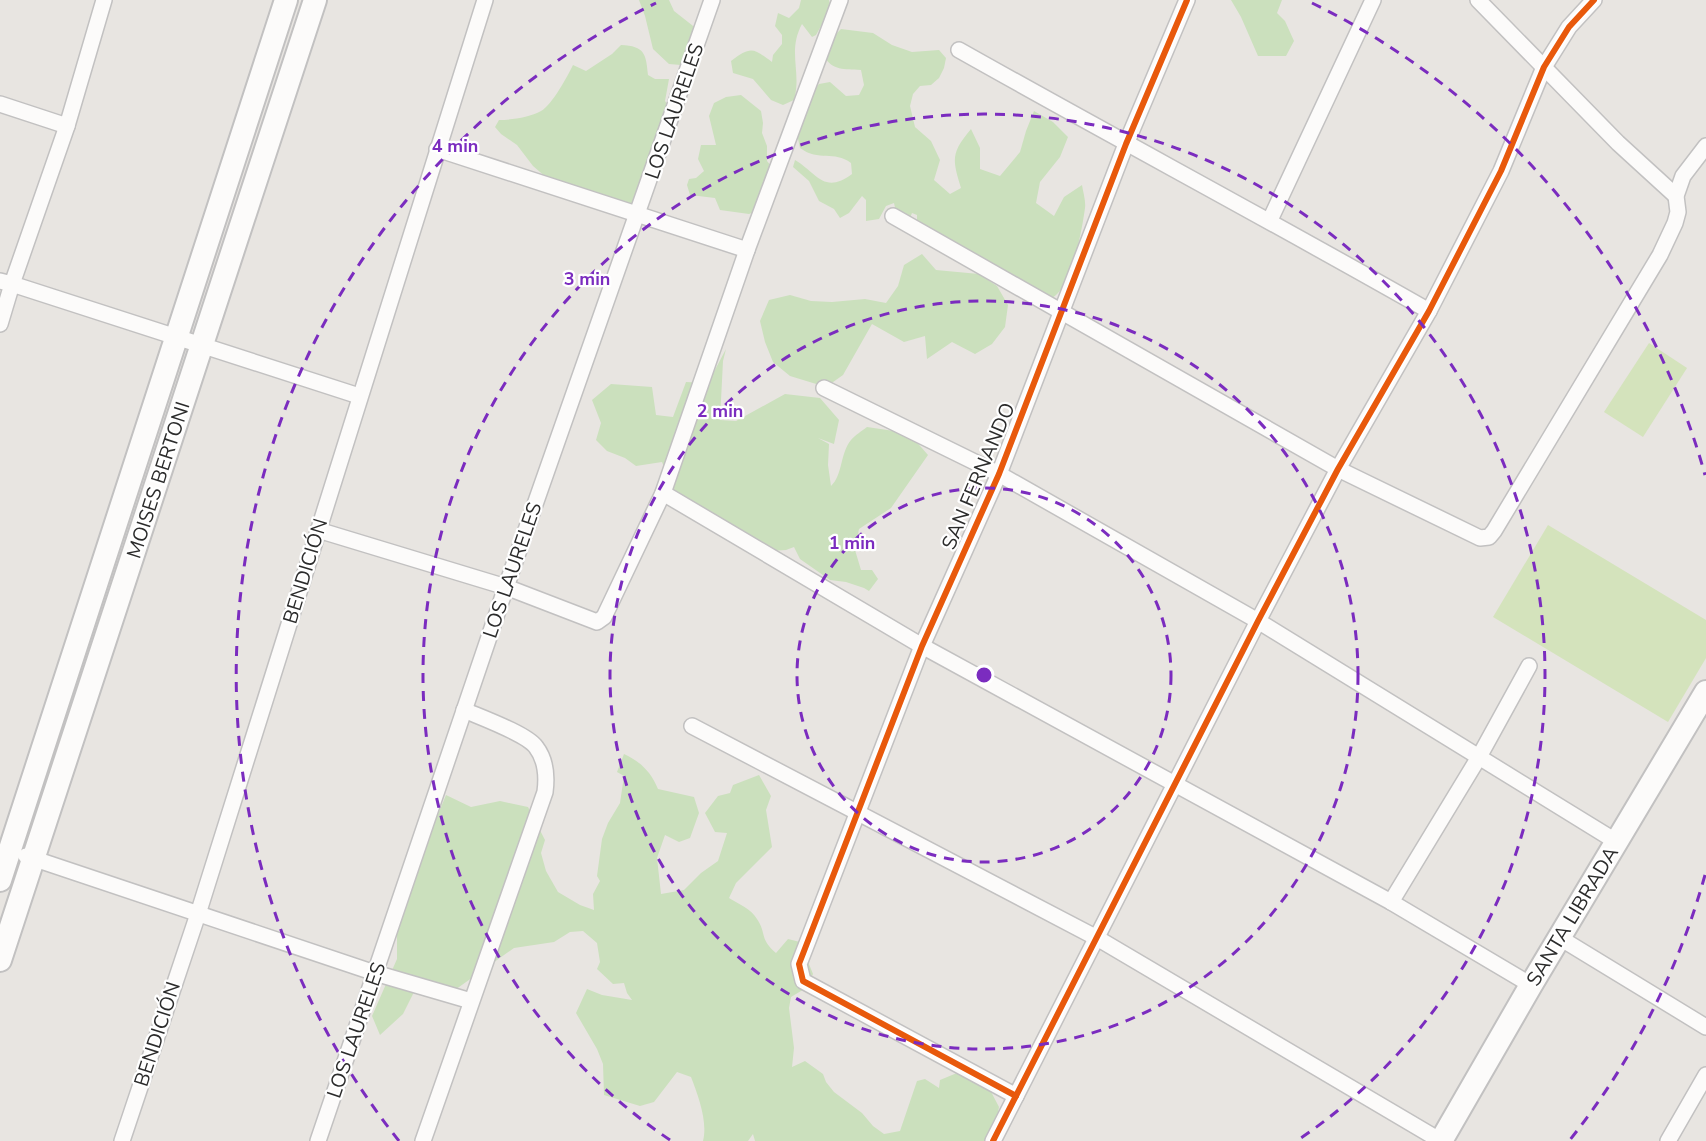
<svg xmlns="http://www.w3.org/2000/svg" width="1706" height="1141" font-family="'Nunito Sans',sans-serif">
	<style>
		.green { fill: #cbe0bd }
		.pitch { fill: #d4e3bc }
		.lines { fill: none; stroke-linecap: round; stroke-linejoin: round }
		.street-casing { stroke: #c2c1c1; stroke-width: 18 }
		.secondary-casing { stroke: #c2c1c1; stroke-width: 26 }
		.street { stroke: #fcfbfa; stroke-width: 15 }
		.secondary { stroke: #fcfbfa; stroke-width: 22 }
		.cycleway-casing { stroke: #fff; stroke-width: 10 }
		.cycleway { stroke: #e8590c; stroke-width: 6 }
		.ring { fill: none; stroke: #7b2cbf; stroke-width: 3; stroke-dasharray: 10 8 }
		.labels { text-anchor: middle; stroke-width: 4.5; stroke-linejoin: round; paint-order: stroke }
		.street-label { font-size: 20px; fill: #2b2b2b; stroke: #fff }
		.centre { fill: #7b2cbf; stroke: #fff; stroke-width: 3 }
		.ring-label { font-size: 18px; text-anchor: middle; font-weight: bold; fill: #7b2cbf; stroke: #fff; stroke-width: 4.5; stroke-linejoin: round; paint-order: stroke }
	</style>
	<rect width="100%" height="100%" fill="#e8e5e1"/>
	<g class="green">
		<path d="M639,0H669L674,11L702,33L695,57L681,65L669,64L653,49L645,16Z"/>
		<path d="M801,0H829L831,8L816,35L812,37L802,24C787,52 802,72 794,100L783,105L771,100L753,79L733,73L731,61C751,46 753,48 772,62L773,55L782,44V35L775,26L778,13L789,18L799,8Z"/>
		<path d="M1231,0H1282L1277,13L1285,21L1294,41L1286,56H1258L1241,17Z"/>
		<path d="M841,29L873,33L892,45L912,52L939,50L946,58L944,68L939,78L931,85L920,86L913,94L910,106L915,127L931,141L940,160L934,180L950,194L961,188C952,159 951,153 971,129L980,148V169L1000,176L1020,152L1026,131L1034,111L1053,122L1068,137L1060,157L1040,182L1036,203L1054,216L1064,197L1082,185C1083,192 1086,201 1085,208C1082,230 1072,287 1052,298L1022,284L1019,279L917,238V215L912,213L910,218L896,212L894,203L886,206L879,219L866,221V200L862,196L849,213L840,218L834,209L819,201L809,181L793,167L795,160C817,173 824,195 852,174L851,163C834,150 819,162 800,148L797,134L812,93L819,84L830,82L846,96L859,95L864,85L861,70C843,69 834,71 823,56L833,37Z"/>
		<path d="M621,45C645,46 646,54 648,75L655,79H669L665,101L670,108L640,206L619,213L547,178L533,166L517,145L501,134L495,127L499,120C512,120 530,117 541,111C552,105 567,77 573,65L586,71L612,54Z"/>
		<path d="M741,95L761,111L763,123L762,133L767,146V161L771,166L760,210L749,214L720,210L715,198L690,195L687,185L689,179L696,178L704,171L698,159L701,145H716L709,116L714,103L726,97Z"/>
		<path d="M922,254L936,270L979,274L997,286L1008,305L1005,327L992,344L975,354L952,342L927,359L925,336L904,342L872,324L843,375L826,387L790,376L773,362L765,342L760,321L769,300L790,295L811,301L832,302L865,299L886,303L898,286L904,265Z"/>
		<path d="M726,349L723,361L720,420L736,421L785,394L820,398L839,420L834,444L818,438L829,444L828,465L831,486C843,475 840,453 851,440C855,435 862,431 867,427L894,431L914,439L928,455L891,508L859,529L855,550L861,570H872L878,579L869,591L864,588L846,582L830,580L800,559L794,547L786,550L770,551L676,497L662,462L636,466L625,458L607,451L596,440L601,423L592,400L611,384L652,387L656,415L673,417L686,382L708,383Z"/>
		<path d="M624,754C641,762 651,772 658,789L694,797L699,813L690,838L679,842L665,835L657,858L661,894L684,890L701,873L718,861L727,833L715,832L705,813L718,796L730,793L733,785L759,775L771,796L766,810L772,847L736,883L729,898C739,904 751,909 757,919C767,934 759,938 776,953L788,939L800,942L813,974L806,988L791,997L789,1008L794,1048L792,1067L805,1061L823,1074L826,1082L834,1092L862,1113L873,1126L884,1134L900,1131L917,1081L925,1079L939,1088L940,1080L969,1068L988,1086L999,1107L994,1131L989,1141H755L753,1134L748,1141H703C708,1122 698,1095 691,1077L677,1072L654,1102L640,1106L604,1095L603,1064L597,1049L576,1013L587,989L602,995L632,1000L627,993L624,983L613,984L597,969L600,962L597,943L583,931L570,932L554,942L514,948L445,997L415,990L403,1014L380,1035L372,1016L397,959V933L401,904L446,795L471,807L500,801L528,807L545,840L541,853L546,871L558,892L580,905L594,910L593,894L600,881L597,876L602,839L608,823L620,803L624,776L617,772Z"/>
	</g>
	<g class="pitch">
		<path d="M1649,343L1687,368L1643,437L1604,412Z"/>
		<path d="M1548,525L1706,620V658L1668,722L1493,617Z"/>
	</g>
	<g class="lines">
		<defs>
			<g id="street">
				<path d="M104,0L67,126L12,284L359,396"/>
				<path d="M1478,0L1618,143L1676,196"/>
				<path d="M959,50C1115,138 1273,222 1429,311"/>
				<path d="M0,104L67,126"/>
				<path d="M437,149L747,250"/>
				<path d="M893,216L1338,469L1480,538L1489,537L1494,531L1660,255L1675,223L1678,212L1676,196L1683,176L1706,146"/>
				<path d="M1270,220L1373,0"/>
				<path d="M0,281L12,284L0,324"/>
				<path d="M824,388L999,474L1258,621L1617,842"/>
				<path d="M663,493L922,646L1391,902L1531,985"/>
				<path d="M318,530L506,587L597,622L604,617L663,493L747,250L840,0"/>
				<path d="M692,726L1097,938L1441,1141"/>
				<path d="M26,856L375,973L471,1001"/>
				<path d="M1391,902L1479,757L1529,666"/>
				<path d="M1560,938L1706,1027"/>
				<path d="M1016,1096L803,981L799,964L922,646L999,474L1126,144L1187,0"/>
				<path d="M122,1141L198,914L485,0"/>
				<path d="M318,1141L506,587L712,0"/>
				<path d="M423,1141L545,792C547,777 546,760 536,747C527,734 480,717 464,710"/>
				<path d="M993,1141L1258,621L1338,469L1429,311L1501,171L1544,67L1569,27L1594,0"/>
				<path d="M1668,1141L1706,1075"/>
			</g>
			<g id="secondary">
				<path d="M0,880L286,0"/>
				<path d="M0,960L315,0"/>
				<path d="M1441,1141L1531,985L1706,692"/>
			</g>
		</defs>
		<use href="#street" class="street-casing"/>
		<use href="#secondary" class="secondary-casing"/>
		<use href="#street" class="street"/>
		<use href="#secondary" class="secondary"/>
		<defs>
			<g id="cycleway">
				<path d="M1016,1096L803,981L799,964L922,646L999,474L1126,144L1187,0"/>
				<path d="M993,1141L1258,621L1338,469L1429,311L1501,171L1544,67L1569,27L1594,0"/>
			</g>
		</defs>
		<use href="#cycleway" class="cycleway-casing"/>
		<use href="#cycleway" class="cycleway"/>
	</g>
	<g class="ring">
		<circle cx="984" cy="675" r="187"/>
		<circle cx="984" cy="675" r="374"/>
		<path d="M670 1140A561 561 0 1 1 1298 1140"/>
		<path d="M1705 875A748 748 0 0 1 1569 1141M399 1141A748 748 0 0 1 656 3M1312 3A748 748 0 0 1 1705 475"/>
	</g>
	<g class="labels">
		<g class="street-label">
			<text transform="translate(674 111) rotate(-71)" y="7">LOS LAURELES</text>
			<text transform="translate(978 476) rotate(-67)" y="7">SAN FERNANDO</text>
			<text transform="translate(158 480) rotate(-72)" y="7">MOISES BERTONI</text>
			<text transform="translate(512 570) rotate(-71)" y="7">LOS LAURELES</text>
			<text transform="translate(305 571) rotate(-73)" y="7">BENDICIÓN</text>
			<text transform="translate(1572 916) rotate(-59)" y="7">SANTA LIBRADA</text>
			<text transform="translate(356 1030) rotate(-71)" y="7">LOS LAURELES</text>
			<text transform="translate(157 1034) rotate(-72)" y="7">BENDICIÓN</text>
		</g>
	</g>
	<circle cx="984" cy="675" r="9" class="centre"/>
	<g class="ring-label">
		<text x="455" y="152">4 min</text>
		<text x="587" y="285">3 min</text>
		<text x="720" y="417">2 min</text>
		<text x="852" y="549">1 min</text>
	</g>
</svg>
